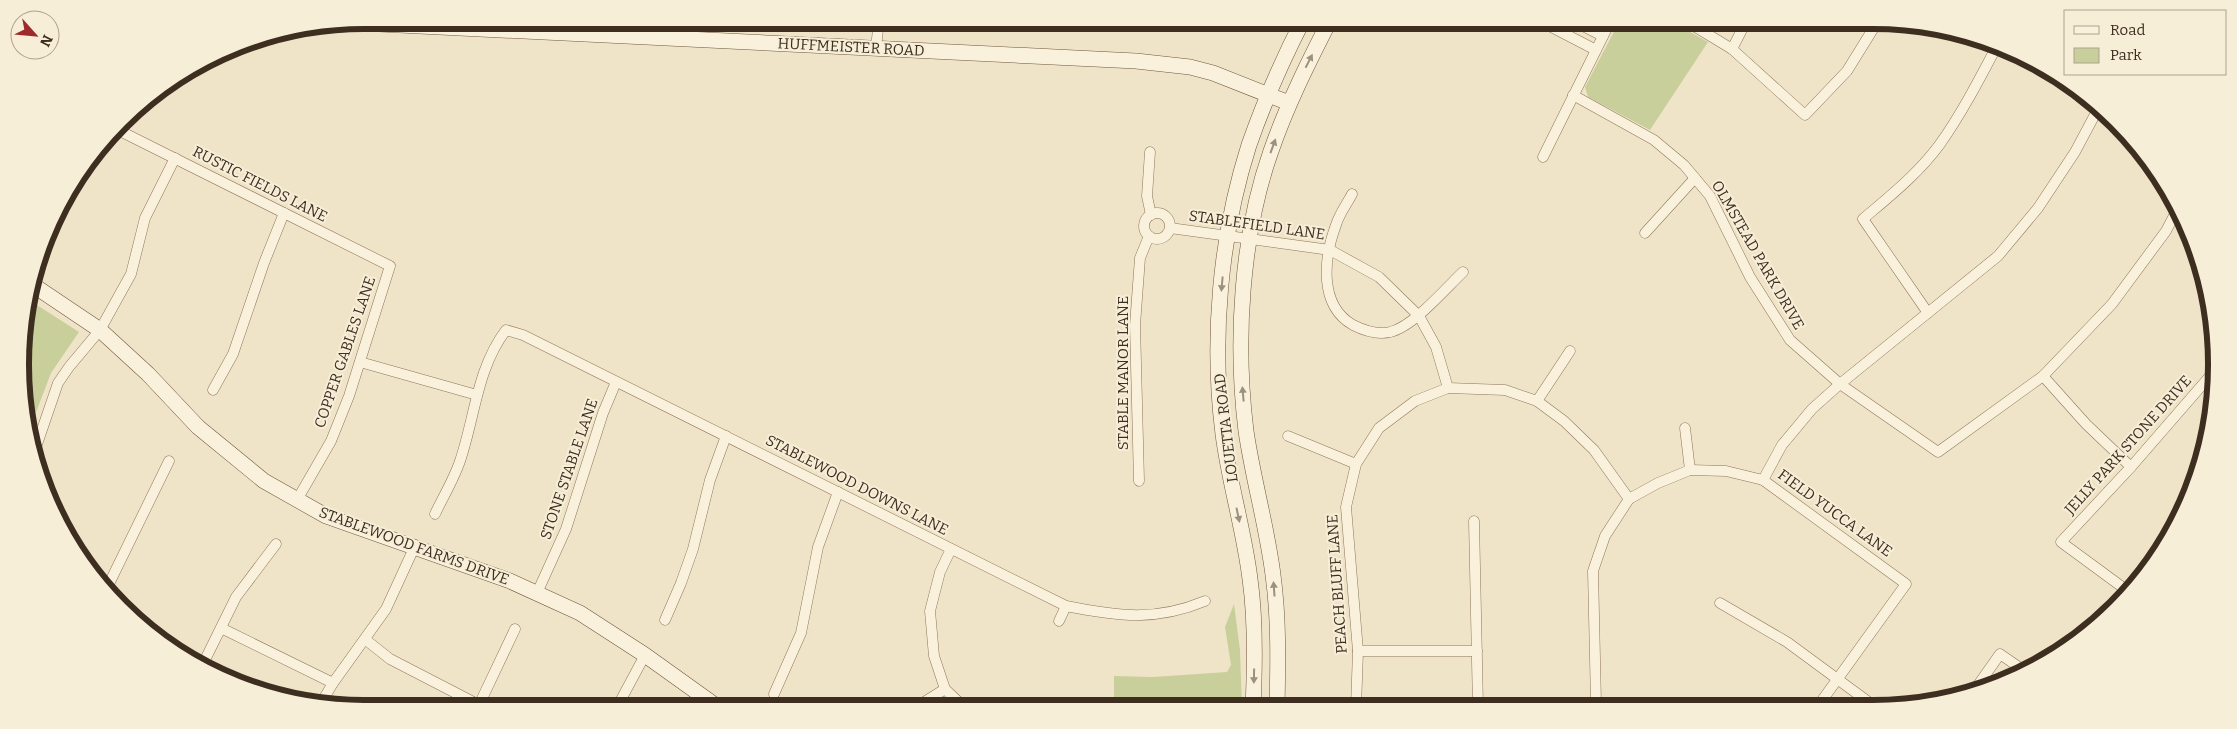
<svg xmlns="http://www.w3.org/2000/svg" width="2237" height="729" font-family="Bitter,serif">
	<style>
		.green { fill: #c9cf9b }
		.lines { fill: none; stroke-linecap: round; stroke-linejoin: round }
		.street-casing { stroke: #8d765c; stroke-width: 11 }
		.secondary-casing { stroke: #6f573f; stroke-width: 16 }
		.street { stroke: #faf1dc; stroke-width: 10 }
		.secondary { stroke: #faf1dc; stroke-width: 15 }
		.oneway { fill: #9c907e }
		.labels { text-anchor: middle; stroke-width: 4; stroke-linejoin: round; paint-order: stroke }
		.street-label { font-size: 15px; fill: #3d2e20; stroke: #f7eed8 }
		.rim { fill: none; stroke: #3d2e20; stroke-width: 6 }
	</style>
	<rect width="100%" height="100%" fill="#f0e4c8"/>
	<g class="green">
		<path d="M1620,20H1669L1708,42L1650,130L1588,97L1585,87Z"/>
		<path d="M29,300L79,332L51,373L35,415L25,412C19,376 18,335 29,300Z"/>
		<path d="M1234,604L1240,650L1242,707L1114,708V676L1153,677L1227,672L1231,665L1225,627Z"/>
	</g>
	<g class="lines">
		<defs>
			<g id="street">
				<path d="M1538,20L1596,50"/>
				<path d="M1571,20L1603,36"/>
				<path d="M1684,20L1732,49L1805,115L1847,71L1878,21"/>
				<path d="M876,48L879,20"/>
				<path d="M1732,49L1747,20"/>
				<path d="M1573,95L1654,140L1684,165L1710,196L1750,277L1790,340L1840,384L1938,452L2043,376L2112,304L2166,231L2178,208"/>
				<path d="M116,129L390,266L349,396L331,441L297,500"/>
				<path d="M1150,152L1147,196L1151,215"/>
				<path d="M1543,157L1611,20"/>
				<path d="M1352,194C1347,204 1339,214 1336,225C1324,257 1318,305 1353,325C1363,330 1378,335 1390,332C1413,327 1445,289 1463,272"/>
				<circle cx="1157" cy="226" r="13"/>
				<path d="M1170,228L1330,250L1379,277L1419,316L1436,347L1448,388"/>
				<path d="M1645,233L1695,178"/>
				<path d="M1928,313L1863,219C1890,196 1919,173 1940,144C1962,113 1980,78 1998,44"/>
				<path d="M360,362L477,395"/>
				<path d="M2043,376L2086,424L2131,467"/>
				<path d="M213,390L233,354L264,263L284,213"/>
				<path d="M1537,401L1570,351"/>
				<path d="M1685,428L1690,470"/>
				<path d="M1288,436L1356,464"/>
				<path d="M33,456L58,383L69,367L100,330L131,274L145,218L175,158"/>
				<path d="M1763,480L1782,445L1812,409L1840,384L1998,256L2038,208L2075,152L2099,107"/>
				<path d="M1139,481L1135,325L1140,258L1149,236"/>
				<path d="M435,514C443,497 454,479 460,461C475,417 477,368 506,330L523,335L1066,606C1117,616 1155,622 1205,601"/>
				<path d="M1474,521L1478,707"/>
				<path d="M951,549L940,572L930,611L934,656L945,689L965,708"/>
				<path d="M106,590L169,461"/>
				<path d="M2129,592L2061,542L2131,467L2217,368"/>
				<path d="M537,593L566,529L603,413L616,382"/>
				<path d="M1720,603L1787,642L1874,706"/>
				<path d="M665,620L681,583L693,549L710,480L726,436"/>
				<path d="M1059,621L1066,606"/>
				<path d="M221,628L333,683"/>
				<path d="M366,640L390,659L479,705L515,629"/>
				<path d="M1358,651H1477"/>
				<path d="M202,666L236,597L276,544"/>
				<path d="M1976,688L2000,654L2026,672"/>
				<path d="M774,694L801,633L818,547L838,492"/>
				<path d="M320,705L333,683L386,609L414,548"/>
				<path d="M918,706L945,689"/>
				<path d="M1356,707L1358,651L1346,507L1356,464L1379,428L1415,401L1448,388L1505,390L1537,401L1564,421L1594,450L1629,499"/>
				<path d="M1615,707L1596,703L1593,571L1605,536L1629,499L1658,483L1690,470L1726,471L1763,480L1906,584L1818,706"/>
				<path d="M616,709L645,655"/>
			</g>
			<g id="secondary">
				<path d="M339,22L1136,61L1190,67L1213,73L1289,103"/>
				<path d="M33,285L100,330L148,374L198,427L264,481L326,516L510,581L580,613L645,655L719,708"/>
				<path d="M1253,707C1255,665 1256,621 1250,579C1244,530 1229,482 1223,434C1211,339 1220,236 1249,145C1264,102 1282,61 1303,20"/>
				<path d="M1277,707C1278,664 1279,619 1273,575C1267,527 1253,479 1246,431C1235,342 1241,236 1271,151C1287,105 1308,63 1330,20"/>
			</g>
		</defs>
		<use href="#street" class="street-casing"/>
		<use href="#secondary" class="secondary-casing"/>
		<use href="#street" class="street"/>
		<use href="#secondary" class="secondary"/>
	</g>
	<defs><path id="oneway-solid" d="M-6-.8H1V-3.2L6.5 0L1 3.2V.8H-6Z" transform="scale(1.25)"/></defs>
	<g class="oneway">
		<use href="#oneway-solid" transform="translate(1309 61) rotate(-63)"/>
		<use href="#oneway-solid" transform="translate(1273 146) rotate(-70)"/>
		<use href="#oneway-solid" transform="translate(1222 284) rotate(95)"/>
		<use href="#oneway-solid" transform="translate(1243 394) rotate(-95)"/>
		<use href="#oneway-solid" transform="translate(1238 515) rotate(78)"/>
		<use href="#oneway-solid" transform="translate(1274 589) rotate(-94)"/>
		<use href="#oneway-solid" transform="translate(1254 676) rotate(91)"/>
	</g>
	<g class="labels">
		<g class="street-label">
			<text transform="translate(851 47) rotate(3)" y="5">HUFFMEISTER ROAD</text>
			<text transform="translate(260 184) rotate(27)" y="5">RUSTIC FIELDS LANE</text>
			<text transform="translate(1257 225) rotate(8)" y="5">STABLEFIELD LANE</text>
			<text transform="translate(1758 255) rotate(60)" y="5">OLMSTEAD PARK DRIVE</text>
			<text transform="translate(345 352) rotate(-71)" y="5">COPPER GABLES LANE</text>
			<text transform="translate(1123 373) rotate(-90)" y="5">STABLE MANOR LANE</text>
			<text transform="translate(1226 428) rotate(-97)" y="5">LOUETTA ROAD</text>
			<text transform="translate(2128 445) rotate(-48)" y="5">JELLY PARK STONE DRIVE</text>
			<text transform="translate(569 469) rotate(-71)" y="5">STONE STABLE LANE</text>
			<text transform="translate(857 485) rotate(27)" y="5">STABLEWOOD DOWNS LANE</text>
			<text transform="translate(1835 513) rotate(36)" y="5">FIELD YUCCA LANE</text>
			<text transform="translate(414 546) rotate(20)" y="5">STABLEWOOD FARMS DRIVE</text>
			<text transform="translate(1337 584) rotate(-94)" y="5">PEACH BLUFF LANE</text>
		</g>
	</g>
	<path d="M0 0H2237V729H0ZM364 29H1873A335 335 0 0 1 2208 364V365A335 335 0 0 1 1873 700H364A335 335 0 0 1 29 365V364A335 335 0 0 1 364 29Z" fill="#f7eed8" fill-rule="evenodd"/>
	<path class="rim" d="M364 29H1873A335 335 0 0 1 2208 364V365A335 335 0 0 1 1873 700H364A335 335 0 0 1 29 365V364A335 335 0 0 1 364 29Z"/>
	<rect x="2064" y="10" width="162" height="65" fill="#f7eed8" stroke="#ada18e"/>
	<rect x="2074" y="26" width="25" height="8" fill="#faf1dc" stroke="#ada18e"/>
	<text x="2110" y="35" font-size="15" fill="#3d2e20">Road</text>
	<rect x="2074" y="48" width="25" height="15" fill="#c9cf9b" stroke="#ada18e"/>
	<text x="2110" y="60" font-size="15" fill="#3d2e20">Park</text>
	<g transform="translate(35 35) rotate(117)"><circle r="24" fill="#f7eed8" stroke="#ada18e"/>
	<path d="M0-4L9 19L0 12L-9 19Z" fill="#9e2a2b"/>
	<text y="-8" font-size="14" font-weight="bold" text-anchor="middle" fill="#3d2e20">N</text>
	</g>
</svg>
